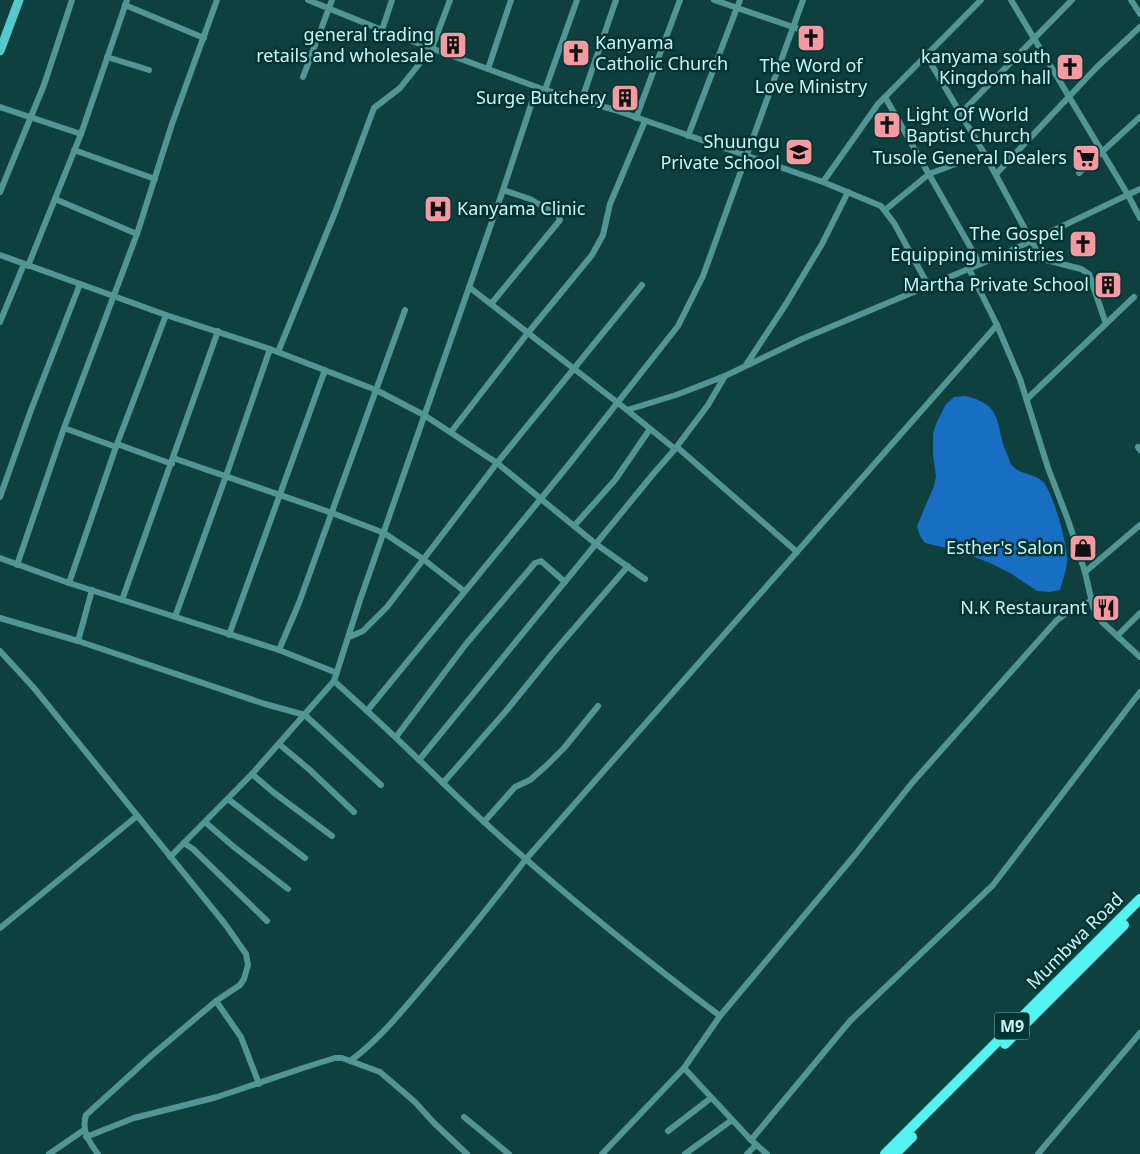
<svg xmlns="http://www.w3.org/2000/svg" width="1140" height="1154" font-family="'Noto Sans',sans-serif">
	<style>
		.water { fill: #176ec3 }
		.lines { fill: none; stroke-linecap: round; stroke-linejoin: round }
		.street { stroke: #519694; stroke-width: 6 }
		.secondary { stroke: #55cac8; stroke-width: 9 }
		.primary { stroke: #53f3f0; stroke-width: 10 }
		.labels { text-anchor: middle; stroke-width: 5; stroke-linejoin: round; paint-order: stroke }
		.shield { fill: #003535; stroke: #8ebbb9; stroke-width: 1 }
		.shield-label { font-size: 16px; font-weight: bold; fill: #cbf4f2 }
		.poi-label { font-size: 18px; fill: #cbf4f2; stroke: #003535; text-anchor: end }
		.street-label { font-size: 18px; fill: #cbf4f2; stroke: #003535 }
	</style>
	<rect width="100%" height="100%" fill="#0e403f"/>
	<path class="water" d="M965,396C1006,405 994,427 1008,456C1009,459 1010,464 1013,466C1020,475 1035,473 1043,482C1053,492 1068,546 1067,560C1067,570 1062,581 1060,590L1049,592L1037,591L1010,573L990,563L959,551L925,543L920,536L917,526L934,486L936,476L933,455V434L936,424L946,404L954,397Z"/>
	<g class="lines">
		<g class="street">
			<path d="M308,0L382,30L545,90L615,110L823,182L881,206L894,223L928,285"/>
			<path d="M714,0L822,37"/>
			<path d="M1011,0L1128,195L1140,218"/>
			<path d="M1131,0L1140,14"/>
			<path d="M125,5L204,38"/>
			<path d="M382,30L392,0"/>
			<path d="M107,57L149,70"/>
			<path d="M927,57L984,153L1040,257L1046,260L1081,269L1089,274L1106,324"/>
			<path d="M488,69L511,0"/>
			<path d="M303,77L332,0"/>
			<path d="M545,90L577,0"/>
			<path d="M885,97L980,264"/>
			<path d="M582,99L616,0"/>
			<path d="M0,107L81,134"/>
			<path d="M960,114L1072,0"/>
			<path d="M636,118L680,0"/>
			<path d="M688,136L740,0"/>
			<path d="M74,150L155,179"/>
			<path d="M1079,173L1140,117"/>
			<path d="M996,174L1097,67L1140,27"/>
			<path d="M823,182L878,104L981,0"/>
			<path d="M0,192L44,85L72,0"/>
			<path d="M55,199L137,234"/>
			<path d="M885,210L929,174L984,153"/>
			<path d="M0,255L166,315L270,349L376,390L424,415L497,463L596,544L645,579"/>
			<path d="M28,266L81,134L127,0"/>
			<path d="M969,269L997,325L1020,379L1048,468L1068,520L1085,572L1093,607L1102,622L1140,657"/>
			<path d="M469,287L627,410L676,395L725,376L802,339L1004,254L1140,189"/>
			<path d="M491,304L560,220L558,215L530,199L503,190"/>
			<path d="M0,322L24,264"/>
			<path d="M278,352L336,210L374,108L400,88L432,48L450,0"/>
			<path d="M746,365L786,304L822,244L848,192"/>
			<path d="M1027,399L1134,297"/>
			<path d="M627,410L675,449"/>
			<path d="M64,428L116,447"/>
			<path d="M451,432L527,334L592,255L603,235L610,204L645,121"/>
			<path d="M117,444L172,464"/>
			<path d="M677,447L797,552"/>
			<path d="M1138,447L1140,450"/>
			<path d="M173,458L332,513L384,533L423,559L464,591"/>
			<path d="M0,497L31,410L80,284"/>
			<path d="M574,526L615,480L650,429"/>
			<path d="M0,558L69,583L279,650L337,673"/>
			<path d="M17,565L64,428L137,234L172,124L217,0"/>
			<path d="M1085,572L1140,525"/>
			<path d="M69,583L117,444L166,315"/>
			<path d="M122,600L218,331"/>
			<path d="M175,617L226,476L270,349"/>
			<path d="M0,618L78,641L265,704L305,715L381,785"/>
			<path d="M229,635L325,370"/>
			<path d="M1117,636L1140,613"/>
			<path d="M349,637L363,631L387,607L497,463L642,285"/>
			<path d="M78,641L92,590"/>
			<path d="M279,650L299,603L405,310"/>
			<path d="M0,651L34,688L225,924L246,954L248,965L244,979L240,985L216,1001L151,1056L86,1115C81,1131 89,1142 98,1154"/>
			<path d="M367,711L334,681L360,600L503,190L537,87"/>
			<path d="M396,737L466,644L535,563L541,561L565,582"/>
			<path d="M279,744L310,770L354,812"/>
			<path d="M419,760L654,473L675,449L708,405L725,376"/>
			<path d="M252,774L273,792L332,836"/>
			<path d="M443,783L506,711L553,653L628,566"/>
			<path d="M228,799L305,858"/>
			<path d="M205,822L234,847L288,889"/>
			<path d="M484,822L515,787L530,780L546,766L564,748L598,706"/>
			<path d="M184,843L193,849L267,921"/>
			<path d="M170,857L252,774L334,681"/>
			<path d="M0,928L137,816"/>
			<path d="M216,1001L241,1037L259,1084"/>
			<path d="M720,1016C639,955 559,890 483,821C444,785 407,747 367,711L566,468L678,326L703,276L803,0"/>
			<path d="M350,1061C379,1040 402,1011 425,984C460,943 493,902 526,859L997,325"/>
			<path d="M684,1068L751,1140L767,1154"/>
			<path d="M464,1117L509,1154"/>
			<path d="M668,1131L711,1098"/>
			<path d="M86,1137L134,1118L217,1097L306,1067L335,1058H342L380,1072L415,1102L434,1123L467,1154"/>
			<path d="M751,1140L850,1021L993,885L1140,692"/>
			<path d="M49,1154L84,1130"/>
			<path d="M602,1154L684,1068L720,1016L854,856L912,783L1057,620L1071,610L1091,601"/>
			<path d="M685,1154L732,1120"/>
			<path d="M747,1154L756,1145"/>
			<path d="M1038,1154L1140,1033"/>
		</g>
		<path class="secondary" d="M0,51L19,0"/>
		<g class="primary">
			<path d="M1005,1044L1124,925"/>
			<path d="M885,1154L1140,899"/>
			<path d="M895,1154L912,1137"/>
		</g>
	</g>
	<defs>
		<symbol id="church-square" viewBox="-11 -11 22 22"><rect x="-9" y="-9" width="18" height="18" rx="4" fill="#f49aa3" stroke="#003535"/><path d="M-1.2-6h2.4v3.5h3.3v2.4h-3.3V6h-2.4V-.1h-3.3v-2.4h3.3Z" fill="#111"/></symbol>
		<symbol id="building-square" viewBox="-11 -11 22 22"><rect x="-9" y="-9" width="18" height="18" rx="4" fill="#f49aa3" stroke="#003535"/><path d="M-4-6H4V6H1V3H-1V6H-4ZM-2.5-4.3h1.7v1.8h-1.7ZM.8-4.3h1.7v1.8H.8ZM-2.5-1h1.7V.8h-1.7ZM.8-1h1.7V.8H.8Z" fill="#111"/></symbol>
		<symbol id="school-square" viewBox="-11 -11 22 22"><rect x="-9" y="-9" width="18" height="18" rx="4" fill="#f49aa3" stroke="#003535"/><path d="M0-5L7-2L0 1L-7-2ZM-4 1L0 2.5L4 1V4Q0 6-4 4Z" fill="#111"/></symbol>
		<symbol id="supermarket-square" viewBox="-11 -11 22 22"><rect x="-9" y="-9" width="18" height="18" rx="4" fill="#f49aa3" stroke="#003535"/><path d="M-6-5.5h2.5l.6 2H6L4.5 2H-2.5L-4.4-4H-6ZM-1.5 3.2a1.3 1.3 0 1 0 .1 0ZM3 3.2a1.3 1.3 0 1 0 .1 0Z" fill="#111"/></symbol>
		<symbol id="hospital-square" viewBox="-11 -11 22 22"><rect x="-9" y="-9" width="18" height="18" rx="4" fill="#f49aa3" stroke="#003535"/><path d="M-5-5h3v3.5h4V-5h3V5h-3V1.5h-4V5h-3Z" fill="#111"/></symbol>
		<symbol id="shop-square" viewBox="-11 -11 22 22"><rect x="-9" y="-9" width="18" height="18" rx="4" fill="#f49aa3" stroke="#003535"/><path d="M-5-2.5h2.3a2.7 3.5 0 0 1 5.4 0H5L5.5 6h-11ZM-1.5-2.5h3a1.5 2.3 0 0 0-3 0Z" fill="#111"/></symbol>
		<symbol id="restaurant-square" viewBox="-11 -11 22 22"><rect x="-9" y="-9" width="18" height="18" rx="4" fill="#f49aa3" stroke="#003535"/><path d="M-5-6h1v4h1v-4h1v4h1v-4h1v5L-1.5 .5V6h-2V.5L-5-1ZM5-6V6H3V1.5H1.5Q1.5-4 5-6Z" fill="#111"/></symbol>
	</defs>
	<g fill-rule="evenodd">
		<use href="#church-square" x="795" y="22" width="32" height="32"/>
		<use href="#building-square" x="437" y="29" width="32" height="32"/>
		<use href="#church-square" x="560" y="37" width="32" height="32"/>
		<use href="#church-square" x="1054" y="51" width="32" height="32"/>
		<use href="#building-square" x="609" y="82" width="32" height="32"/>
		<use href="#church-square" x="871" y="109" width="32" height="32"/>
		<use href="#school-square" x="783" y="136" width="32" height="32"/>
		<use href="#supermarket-square" x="1070" y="142" width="32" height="32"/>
		<use href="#hospital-square" x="422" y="193" width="32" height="32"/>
		<use href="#church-square" x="1067" y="228" width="32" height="32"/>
		<use href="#building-square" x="1092" y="269" width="32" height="32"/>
		<use href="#shop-square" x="1067" y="532" width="32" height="32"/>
		<use href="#restaurant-square" x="1090" y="592" width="32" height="32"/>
	</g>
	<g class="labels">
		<rect class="shield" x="994.5" y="1012.5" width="35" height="27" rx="4"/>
		<g class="shield-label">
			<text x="1012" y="1032">M9</text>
		</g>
		<g class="poi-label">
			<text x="434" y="41">general trading<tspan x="434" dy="21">retails and wholesale</tspan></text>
			<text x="595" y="49" text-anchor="start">Kanyama<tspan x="595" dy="21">Catholic Church</tspan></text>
			<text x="1051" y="63">kanyama south<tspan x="1051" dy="21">Kingdom hall</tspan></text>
			<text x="811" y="72" text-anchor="middle">The Word of<tspan x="811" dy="21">Love Ministry</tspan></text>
			<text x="606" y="104">Surge Butchery</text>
			<text x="906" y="121" text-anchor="start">Light Of World<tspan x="906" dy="21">Baptist Church</tspan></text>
			<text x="780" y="148">Shuungu<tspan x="780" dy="21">Private School</tspan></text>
			<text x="1067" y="164">Tusole General Dealers</text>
			<text x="457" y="215" text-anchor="start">Kanyama Clinic</text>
			<text x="1064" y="240">The Gospel<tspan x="1064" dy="21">Equipping ministries</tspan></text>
			<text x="1089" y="291">Martha Private School</text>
			<text x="1064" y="554">Esther's Salon</text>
			<text x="1087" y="614">N.K Restaurant</text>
		</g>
		<g class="street-label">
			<text transform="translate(1075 941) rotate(-45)" y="6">Mumbwa Road</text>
		</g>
	</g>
</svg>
